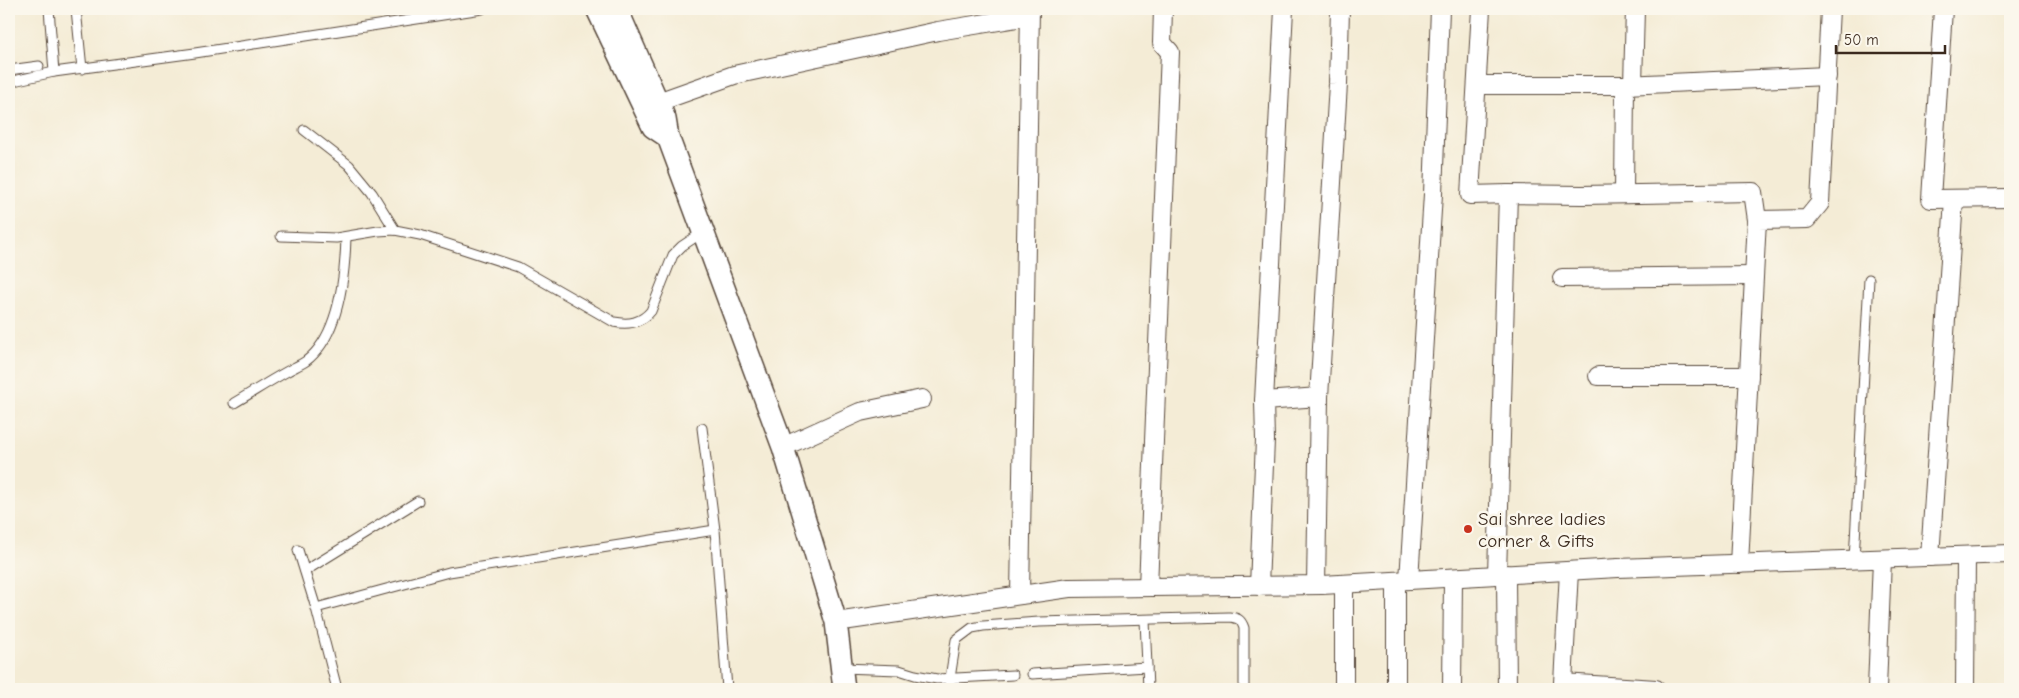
<svg xmlns="http://www.w3.org/2000/svg" width="2019" height="698" font-family="'Comic Neue',sans-serif">
	<style>
		.lines { fill: none; stroke-linecap: round; stroke-linejoin: round }
		.service-casing { stroke: #57473a; stroke-width: 11 }
		.minor-casing { stroke: #57473a; stroke-width: 20 }
		.tertiary-casing { stroke: #57473a; stroke-width: 24 }
		.service { stroke: #fff; stroke-width: 9 }
		.minor { stroke: #fff; stroke-width: 18 }
		.tertiary { stroke: #fff; stroke-width: 21 }
		.poi-dot { fill: #c8321e; stroke: #fbf7ec; stroke-width: 2 }
		.labels { text-anchor: middle; stroke-width: 5; stroke-linejoin: round; paint-order: stroke }
		.poi-label { font-size: 19px; fill: #3b2a1e; stroke: #fbf7ec; text-anchor: start }
	</style>
	<rect width="100%" height="100%" fill="#fbf7ec"/>
	<filter id="ink" filterUnits="userSpaceOnUse"><feTurbulence type="fractalNoise" baseFrequency=".02" numOctaves="2"/><feDisplacementMap in="SourceGraphic" scale="10" xChannelSelector="R" yChannelSelector="G"/><feConvolveMatrix kernelMatrix="1 2 1 2 8 2 1 2 1" color-interpolation-filters="sRGB"/></filter>
	<filter id="wash" filterUnits="userSpaceOnUse"><feTurbulence type="fractalNoise" baseFrequency=".0096" numOctaves="4" result="noise"/><feDisplacementMap in="SourceGraphic" scale="20" xChannelSelector="R" yChannelSelector="G"/><feGaussianBlur stdDeviation="1.12" result="paint"/><feColorMatrix in="noise" values="0 0 0 0 0 0 0 0 0 0 0 0 0 0 0 0 0 1.4 0 .05"/><feComposite in="paint" operator="in"/></filter>
	<g filter="url(#wash)">
		<rect width="100%" height="100%" fill="#f4ecd6"/>
	</g>
	<g filter="url(#ink)">
		<g class="lines">
			<defs>
				<g id="service">
					<path d="M49,9L54,72"/>
					<path d="M76,9L82,69"/>
					<path d="M9,70L39,66"/>
					<path d="M9,82L54,72L195,53L482,9"/>
					<path d="M304,130L349,165L372,193L395,230"/>
					<path d="M281,236L336,238L378,231L395,230L420,235L518,267L614,322C629,325 641,323 651,311L673,255L682,246L703,232"/>
					<path d="M234,403C251,393 268,382 286,372C293,368 300,365 306,361C339,336 345,275 346,237"/>
					<path d="M702,428L715,530L727,689"/>
					<path d="M298,550L316,608L337,689"/>
					<path d="M1854,560L1869,279"/>
					<path d="M305,571L418,501"/>
					<path d="M316,608L449,572L715,530"/>
					<path d="M1145,620L1148,689"/>
					<path d="M842,668L899,670L915,675L937,679L1013,675"/>
					<path d="M1032,674L1147,667"/>
					<path d="M950,689V678L956,640L972,628L983,626L1039,622L1229,617C1238,618 1241,619 1244,628V689"/>
				</g>
				<g id="minor">
					<path d="M1481,9L1470,195L1508,194"/>
					<path d="M1943,9L1931,199L2010,198"/>
					<path d="M1633,84L1635,9"/>
					<path d="M1477,85H1625"/>
					<path d="M658,102L734,75L938,31L1029,16"/>
					<path d="M1624,194L1625,85L1827,76"/>
					<path d="M1562,278L1754,276"/>
					<path d="M1598,376H1749"/>
					<path d="M1319,397L1338,84L1340,9"/>
					<path d="M1264,401L1284,9"/>
					<path d="M783,447L860,412L922,399"/>
					<path d="M1930,557L1954,200"/>
					<path d="M1739,564L1757,220L1807,219L1820,203L1830,9"/>
					<path d="M1569,571L1563,683L1656,689"/>
					<path d="M1506,574L1507,689"/>
					<path d="M1497,575L1508,194L1582,195L1753,192L1757,220"/>
					<path d="M1409,580L1433,194L1440,9"/>
					<path d="M1396,581V689"/>
					<path d="M1259,586L1265,440L1264,401L1319,397L1316,585"/>
					<path d="M1148,587L1170,52L1162,43L1163,9"/>
					<path d="M1020,595L1030,9"/>
					<path d="M836,622L1069,588L1322,585L1618,568L2010,554"/>
					<path d="M1344,689V584"/>
					<path d="M1452,689L1453,578"/>
					<path d="M1877,689L1882,559"/>
					<path d="M1965,689L1966,557"/>
				</g>
				<g id="tertiary">
					<path d="M597,9L653,127L668,137"/>
					<path d="M617,9L665,119L668,137L783,447L836,622L844,689"/>
				</g>
			</defs>
			<use href="#service" class="service-casing"/>
			<use href="#minor" class="minor-casing"/>
			<use href="#tertiary" class="tertiary-casing"/>
			<use href="#service" class="service"/>
			<use href="#minor" class="minor"/>
			<use href="#tertiary" class="tertiary"/>
		</g>
	</g>
	<circle class="poi-dot" cx="1468" cy="529" r="5"/>
	<g class="labels">
		<g class="poi-label">
			<text x="1478" y="525">Sai shree ladies<tspan x="1478" dy="22">corner &amp; Gifts</tspan></text>
		</g>
	</g>
	<rect width="2019" height="698" fill="none" stroke="#fbf7ec" stroke-width="30"/>
	<path d="M1836 45v8h109v-8" fill="none" stroke="#3b2a1e" stroke-width="2.5"/>
	<text x="1844" y="45" font-size="15" fill="#3b2a1e" stroke="#fbf7ec" stroke-width="4" paint-order="stroke">50 m</text>
</svg>
